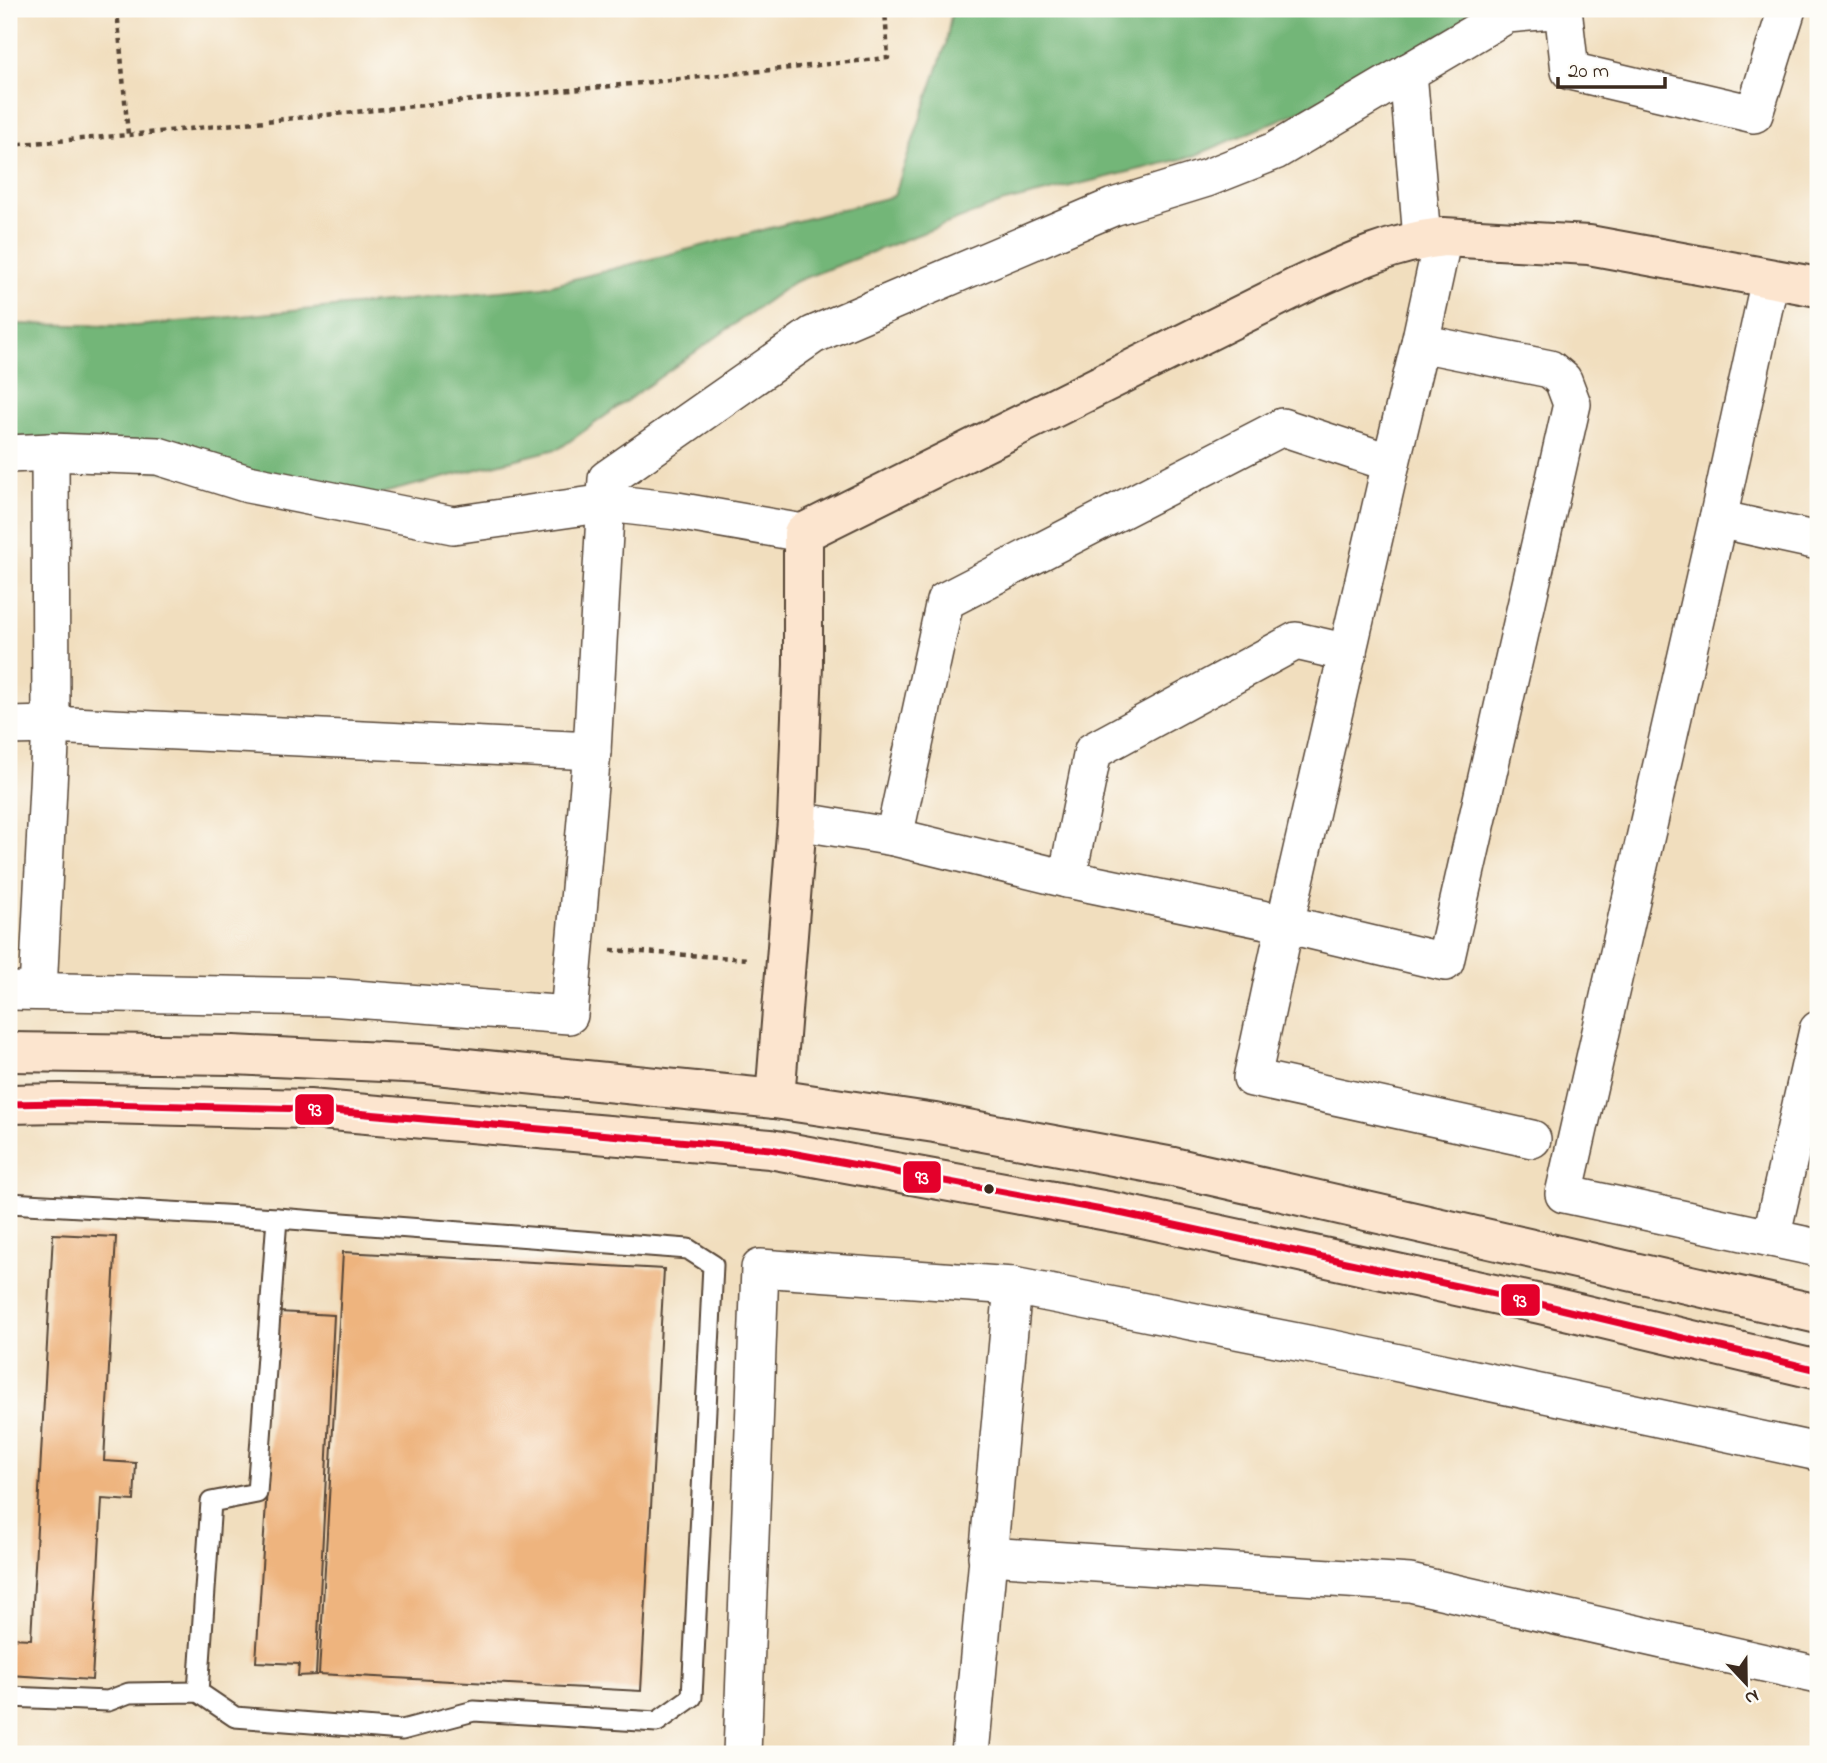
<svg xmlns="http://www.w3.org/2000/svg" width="1827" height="1763" font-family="'Indie Flower',sans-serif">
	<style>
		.forest { fill: #73b678; stroke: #57704b; stroke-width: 2 }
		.building { fill: #eeb47e }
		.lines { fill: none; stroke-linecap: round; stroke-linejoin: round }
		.lane-casing { stroke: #564536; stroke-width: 23 }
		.street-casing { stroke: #564536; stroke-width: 40 }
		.secondary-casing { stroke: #564536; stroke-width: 42 }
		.path { stroke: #564536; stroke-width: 4.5; stroke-dasharray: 5 5; stroke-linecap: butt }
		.lane { stroke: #fff; stroke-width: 19 }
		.street { stroke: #fff; stroke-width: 37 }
		.secondary { stroke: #fce5cf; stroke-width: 38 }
		.bus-1-casing { stroke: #fdfcf7; stroke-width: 12 }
		.bus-1 { stroke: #e4002b; stroke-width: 7 }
		.bus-dot { fill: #3b2a1e; stroke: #fdfcf7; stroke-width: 2.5 }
		.line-badge { stroke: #fdfcf7; stroke-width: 2.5 }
		.badge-label { font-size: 19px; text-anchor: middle; font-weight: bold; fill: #fff }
	</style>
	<rect width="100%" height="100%" fill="#fdfcf7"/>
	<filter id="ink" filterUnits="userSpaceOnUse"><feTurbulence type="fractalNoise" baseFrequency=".0143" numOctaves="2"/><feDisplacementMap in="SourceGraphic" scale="14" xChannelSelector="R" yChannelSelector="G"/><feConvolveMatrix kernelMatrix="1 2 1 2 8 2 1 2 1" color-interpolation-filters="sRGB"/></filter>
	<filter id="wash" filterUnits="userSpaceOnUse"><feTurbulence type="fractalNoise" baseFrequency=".00686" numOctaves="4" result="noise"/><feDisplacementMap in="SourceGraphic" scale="28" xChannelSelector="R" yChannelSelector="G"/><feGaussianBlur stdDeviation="1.57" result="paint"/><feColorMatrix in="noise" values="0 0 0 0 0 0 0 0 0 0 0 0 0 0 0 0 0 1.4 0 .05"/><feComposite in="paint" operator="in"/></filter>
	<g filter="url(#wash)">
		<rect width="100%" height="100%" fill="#f1debe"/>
		<path class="forest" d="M952,9H1488L1300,111L1194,156L1001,203L794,282L560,448L356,500L9,450V324L136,326L543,287L894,196L946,44Z"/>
		<g id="blocks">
			<g class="building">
				<path d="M53,1234L116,1237L104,1461L136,1463L134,1501L102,1499L92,1680L9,1675V1638L31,1639Z"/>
				<path d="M343,1252L664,1269L641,1691L319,1674Z"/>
				<path d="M278,1312L334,1315L316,1675L298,1676L299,1664L256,1662Z"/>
			</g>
		</g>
	</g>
	<g filter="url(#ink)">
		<use href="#blocks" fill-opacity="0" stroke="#564536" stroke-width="2"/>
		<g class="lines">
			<defs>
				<g id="lane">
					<path d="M9,1203L277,1218L688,1249L713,1265L692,1697L657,1722L474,1711L402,1730L235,1717L198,1692L129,1693L108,1701L9,1697"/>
					<path d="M198,1692L211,1502L257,1493L277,1218"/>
				</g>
				<g id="street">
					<path d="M1563,9L1570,71L1754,114L1787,9"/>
					<path d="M1408,72L1422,239"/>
					<path d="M1770,279L1718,519L1564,1194L1818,1248"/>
					<path d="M1420,343L1550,369L1563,380L1572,404L1445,962L1285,924L1252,1078L1532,1139"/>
					<path d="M9,454L50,452L158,456L248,484L453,525L607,503L677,511L803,533"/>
					<path d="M1718,519L1818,541"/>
					<path d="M9,726L51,725L592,751L607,479L813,335L1113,207L1207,178L1275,151L1507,14L1563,9"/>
					<path d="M797,821L894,837L1067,879L1285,924L1391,463L1420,343L1443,237"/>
					<path d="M894,837L945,601L1282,427L1391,463"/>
					<path d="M1067,879L1093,751L1296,641L1348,653"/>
					<path d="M9,991L328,997L569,1015L592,751"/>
					<path d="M38,991L51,725L50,452"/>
					<path d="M1771,1238L1818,1030"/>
					<path d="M987,1556L1410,1583L1818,1675"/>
					<path d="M742,1754L760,1268L1013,1286L1333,1349L1818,1452"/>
					<path d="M970,1754L1013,1286"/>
				</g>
				<g id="secondary">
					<path d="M9,1052L233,1055L426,1064L775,1099L935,1123L1173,1167L1818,1314"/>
					<path d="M775,1099L797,821L803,665V533L1297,287C1345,265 1389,243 1443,237L1589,245L1818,287"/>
					<path d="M9,1104L62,1103L309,1109L770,1149L1124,1214L1540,1304L1818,1370"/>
				</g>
			</defs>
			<use href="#lane" class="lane-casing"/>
			<use href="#street" class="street-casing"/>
			<use href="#secondary" class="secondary-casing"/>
			<g class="path">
				<path d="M117,9L128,135"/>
				<path d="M9,145L128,135L888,58L885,9"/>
				<path d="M611,950L749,959"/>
			</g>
			<use href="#lane" class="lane"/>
			<use href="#street" class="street"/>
			<use href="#secondary" class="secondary"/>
			<defs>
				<path id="bus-1" d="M9,1104L62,1103L309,1109L770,1149L1124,1214L1540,1304L1818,1370"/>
			</defs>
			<use href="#bus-1" class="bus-1-casing"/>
			<use href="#bus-1" class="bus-1"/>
		</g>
	</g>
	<circle class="bus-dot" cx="989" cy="1189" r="6"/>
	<g class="line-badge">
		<rect x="294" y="1093" width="41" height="33" rx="7" fill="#e4002b"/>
		<rect x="902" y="1160" width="40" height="34" rx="7" fill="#e4002b"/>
		<rect x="1500" y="1283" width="41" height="34" rx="7" fill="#e4002b"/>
	</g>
	<g class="badge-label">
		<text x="315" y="1116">93</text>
		<text x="922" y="1184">93</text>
		<text x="1520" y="1307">93</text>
	</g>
	<rect width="1827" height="1763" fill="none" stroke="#fdfcf7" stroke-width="35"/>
	<g transform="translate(1746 1683) rotate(158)" stroke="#fdfcf7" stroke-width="5" paint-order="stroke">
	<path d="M0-5L12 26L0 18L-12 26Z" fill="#3b2a1e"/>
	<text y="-10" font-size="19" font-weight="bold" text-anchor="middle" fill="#3b2a1e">N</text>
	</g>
	<path d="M1558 77v10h107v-10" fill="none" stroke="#3b2a1e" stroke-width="3.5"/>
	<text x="1568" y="77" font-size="21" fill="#3b2a1e" stroke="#fdfcf7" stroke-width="5" paint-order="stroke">20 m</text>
</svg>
